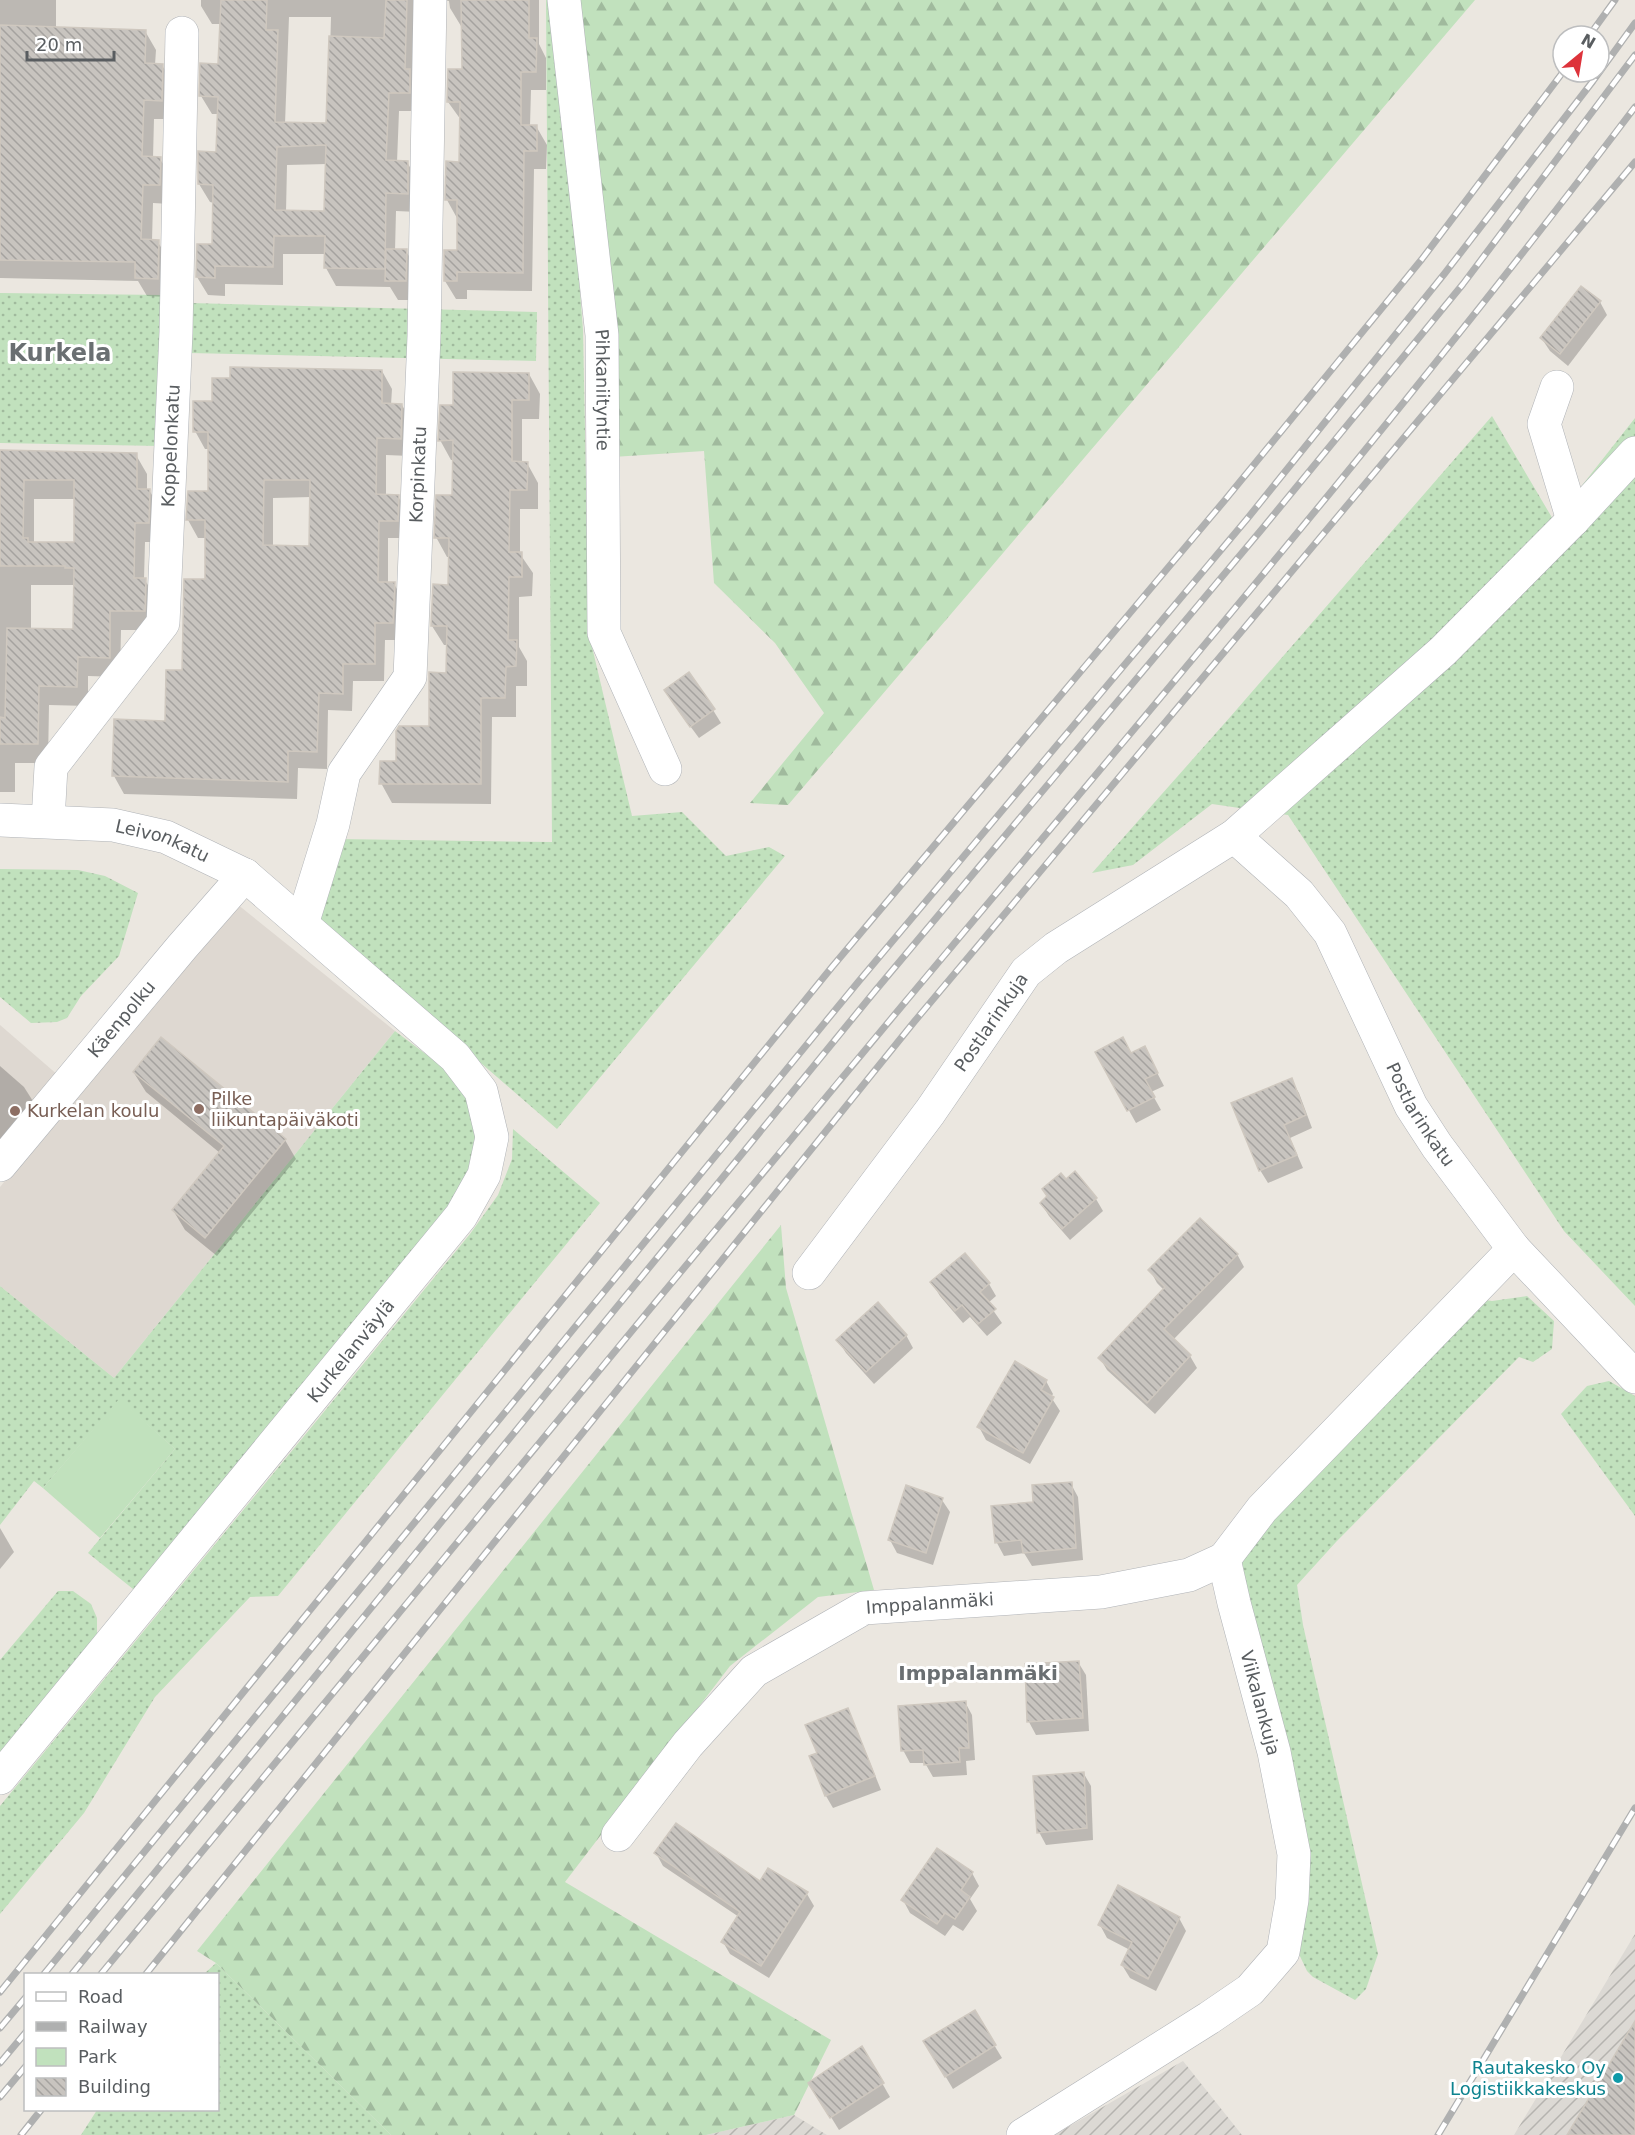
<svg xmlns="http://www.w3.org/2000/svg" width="1635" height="2135" font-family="'DejaVu Sans',sans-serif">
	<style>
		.industrial { fill: url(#industrial-furrows) }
		.education { fill: #ded8d1 }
		.green { fill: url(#green-dots) }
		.forest { fill: url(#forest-firs) }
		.pitch { fill: #c1e1bd }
		.shadow { fill: #0003; fill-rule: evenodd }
		.building { fill: url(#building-back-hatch); stroke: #cfc8bf; stroke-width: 1.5; fill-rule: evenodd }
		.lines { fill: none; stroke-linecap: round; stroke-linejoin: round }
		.minor-casing { stroke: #b0b3b7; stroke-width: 34 }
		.minor { stroke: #fff; stroke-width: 33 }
		.rail-casing { stroke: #afb0b0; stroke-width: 7 }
		.rail { stroke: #fff; stroke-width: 4.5; stroke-dasharray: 14; stroke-linecap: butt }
		.education-dot { fill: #8d6e63; stroke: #fff; stroke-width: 2 }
		.culture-dot { fill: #0f9aa8; stroke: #fff; stroke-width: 2 }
		.labels { text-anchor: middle; stroke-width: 6; stroke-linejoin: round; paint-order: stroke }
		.street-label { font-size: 18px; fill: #595d60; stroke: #fff }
		.education-label { font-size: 18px; fill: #785e54; stroke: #fff; text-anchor: start }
		.culture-label { font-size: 18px; fill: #0d838f; stroke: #fff; text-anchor: end }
		.neighbourhood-label { font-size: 20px; font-weight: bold; fill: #6a6f72; stroke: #fff }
		.district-label { font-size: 24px; font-weight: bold; fill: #6a6f72; stroke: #fff }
	</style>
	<defs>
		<pattern id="industrial-furrows" width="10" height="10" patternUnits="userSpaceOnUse" patternTransform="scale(1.5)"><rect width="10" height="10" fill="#dcd9d4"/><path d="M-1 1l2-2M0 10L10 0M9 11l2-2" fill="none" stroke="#b5b3af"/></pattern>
		<pattern id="green-dots" width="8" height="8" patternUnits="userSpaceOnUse" patternTransform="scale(1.5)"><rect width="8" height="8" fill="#c1e1bd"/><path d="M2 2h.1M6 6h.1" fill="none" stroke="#a0ba9d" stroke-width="1.8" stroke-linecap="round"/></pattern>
		<pattern id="forest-firs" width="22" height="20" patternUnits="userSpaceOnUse" patternTransform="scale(1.5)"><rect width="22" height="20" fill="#c1e1bd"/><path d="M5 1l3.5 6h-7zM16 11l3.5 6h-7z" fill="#a0ba9d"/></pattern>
		<pattern id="building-back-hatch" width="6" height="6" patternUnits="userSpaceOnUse" patternTransform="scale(1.5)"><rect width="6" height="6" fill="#c8c4bf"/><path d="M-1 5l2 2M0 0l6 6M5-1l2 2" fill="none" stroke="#a5a29f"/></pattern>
	</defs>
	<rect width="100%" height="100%" fill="#ebe7e0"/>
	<g class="industrial">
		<path d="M1635,1934V2135H1514Z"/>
		<path d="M1183,2061L1242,2135H1054Z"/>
		<path d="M794,2115L827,2135H706Z"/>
	</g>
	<g class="education">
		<path d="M237,904L395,1031L114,1378L0,1286V1187Z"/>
		<path d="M0,1025L59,1076L0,1146Z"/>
	</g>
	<g class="green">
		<path d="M546,0H557L583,330L589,634L632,816L682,812L726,856L769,847L785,856L557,1129L318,922L337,839L552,842Z"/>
		<path d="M0,293L162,295L159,446L0,443Z"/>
		<path d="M190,303L537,312L536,361L189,353Z"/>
		<path d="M1492,416L1554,521L1635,418V1306L1564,1231L1288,815L1212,804L1133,865L1092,873L1231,716Z"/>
		<path d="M0,869L78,870L105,876L138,893L119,956L81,996L67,1018L57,1022L31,1023L0,997Z"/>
		<path d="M395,1031L459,1079L479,1127L474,1173L453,1211L138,1593L88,1553L175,1449L119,1400L43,1488L34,1481L0,1525V1286L114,1378Z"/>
		<path d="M513,1129L600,1203L278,1596L250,1597L155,1697L84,1813L0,1914V1806L470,1234L498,1195L512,1159Z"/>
		<path d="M1527,1296L1554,1321L1552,1349L1533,1362L1519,1357L1336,1542L1297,1585L1303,1625L1378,1954L1366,1989L1355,2000L1313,1977L1307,1971L1298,1952L1241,1563L1263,1527L1479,1299L1492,1301Z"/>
		<path d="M1609,1381L1635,1396V1516L1561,1414L1587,1386Z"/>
		<path d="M58,1591H73L91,1604L97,1618V1636L0,1753V1660Z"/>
		<path d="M216,1963L391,2135H81L97,2110H218V1974H204Z"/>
	</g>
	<g class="forest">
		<path d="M575,0H1475L788,805L750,803L824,713L775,643L714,583L704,451L613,457Z"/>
		<path d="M781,1225L786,1288L874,1590L818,1597L730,1666L565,1882L831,2040L794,2115L706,2135H391L216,1963L197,1951Z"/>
	</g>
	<path class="pitch" d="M119,1399L175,1449L100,1538L43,1488Z"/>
	<g class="shadow">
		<path d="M0,0H56V29L145,31L156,50L155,65H162L173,84L172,119H154L153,158L160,159L171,177L170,204L153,203L152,241L158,242L169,261L168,297L147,296L138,281L0,278Z"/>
		<path d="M201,0H438L419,111H399L397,162H407L418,181V212L396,211L395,251H406L417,270V300H398L390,287L336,286L326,268V254H283V285L225,284V296L208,295L197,277L213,246L214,203L210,202L199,184L218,154L219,114H212L201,96L220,65L221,24H212L201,6ZM289,17H331L328,125L285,124ZM327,164L325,213L286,212L287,165Z"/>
		<path d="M444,0H539V44L546,58V90H531L530,126H536L547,145L546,169H534L532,291L467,290V299H456L445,281L458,251L457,218L447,200L460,163L461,120L448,102L463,71V26H461L450,8L449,1Z"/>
		<path d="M1600,302L1607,315L1568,366L1550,351L1542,339Z"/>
		<path d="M382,371L392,389L391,405H402L412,423L410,456L386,455V496H398L408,514L407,538H388V583L394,584L404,601L403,640H385L384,681H353L352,711L328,710L327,769L298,768L297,799L124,794L114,776L166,723L184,672L206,581L207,538H198L188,520L189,492H210L209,449H205L195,431L213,403ZM311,497L310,547H273V498Z"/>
		<path d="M529,374L540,394L539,419H522V463H527L538,483V509H520V554L533,573L532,596L519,597V647L527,661V686H516V717H492L491,804L392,803L381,783L397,762L430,728L448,674V645H444L432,626L450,586V557H447L436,537L453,496L454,460H451L440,440L454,407Z"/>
		<path d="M0,452L136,455L147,474V490H149L161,510L159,542H145L144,579L157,599L155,630H121L120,677L88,676V706L49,705L48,763H15V792H0ZM34,499H76L75,544L34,543ZM31,585H75V631L31,630Z"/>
		<path d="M673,703L713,710L721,723L699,738Z"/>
		<path d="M1097,1053L1131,1055L1151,1061L1164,1086L1151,1092L1161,1110L1136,1123Z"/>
		<path d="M0,1066L24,1087L36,1106L0,1152Z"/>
		<path d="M134,1073L285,1140L296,1159L217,1256L185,1230L173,1210L220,1153L146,1092Z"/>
		<path d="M1291,1080L1299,1093L1312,1128L1290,1138L1303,1168L1268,1183L1260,1170Z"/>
		<path d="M1066,1181L1096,1199L1103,1211L1070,1240L1049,1216L1041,1203Z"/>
		<path d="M1237,1254L1244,1267L1173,1340L1190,1356L1197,1368L1155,1414L1107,1370L1100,1358L1164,1290L1157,1283L1150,1270Z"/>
		<path d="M932,1283L989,1284L996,1296L988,1303L1002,1323L987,1336L970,1317L963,1323L940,1296Z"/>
		<path d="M906,1335L913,1348L874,1384L846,1353L838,1340Z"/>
		<path d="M1046,1381L1053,1394L1051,1397L1060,1411L1030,1464L986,1440L979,1427Z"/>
		<path d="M1071,1484L1078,1497L1083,1560L1032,1566L1024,1553L1004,1556L997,1543L992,1507L1035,1503Z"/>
		<path d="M942,1500L950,1512L933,1565L897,1553L890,1540Z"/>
		<path d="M0,1528L14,1552L0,1569Z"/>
		<path d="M1078,1662L1086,1675L1089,1731L1036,1735L1029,1722Z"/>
		<path d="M965,1702L972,1715L975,1760L966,1761L967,1775L933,1777L925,1763H910L903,1750Z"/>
		<path d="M847,1710L854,1723L881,1790L833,1808L826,1796L819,1754Z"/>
		<path d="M1084,1774L1091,1786L1093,1840L1046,1845L1039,1832Z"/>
		<path d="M656,1853L807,1894L814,1906L769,1978L730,1954L723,1942L739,1917L663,1866Z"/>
		<path d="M972,1873L979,1886L970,1899L977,1911L963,1931L953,1925L945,1936L910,1913L903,1900Z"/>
		<path d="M1179,1918L1186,1931L1156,1991L1130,1978L1122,1965L1130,1950L1107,1938L1100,1925Z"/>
		<path d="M974,2012L1002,2058L953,2089L925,2042Z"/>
		<path d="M862,2048L890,2097L839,2130L818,2096Z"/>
	</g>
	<g class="building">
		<path d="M221,0H267L266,30H278L275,122L326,123L329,36L384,38L386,0H407L405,69H410V93H389L386,160L408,161V194L386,193L385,269L324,268L325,236H274L273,267L215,266V278L196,277L197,244H212L213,185L198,184V151L216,152L218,97L199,96L200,63L218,64ZM326,145L324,211L275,210L277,147Z"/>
		<path d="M461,0H529V38H537L536,72H521V125H537V151H524L523,273L457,272V281H444V250H457V200H445L446,161L459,162L460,102H447L448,69H462Z"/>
		<path d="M0,25L146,30L145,63L163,64L162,101L144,100L142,156L161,157L160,185H143L141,239L159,240L158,279L135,278V262L0,260Z"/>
		<path d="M386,249H407L406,281H385Z"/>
		<path d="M1581,286L1601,301L1560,354L1540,338Z"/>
		<path d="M230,367L382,370V403L402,404L401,439L377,438L376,494L399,495L398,521H379L378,582H395L393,623H375V664H343V694L319,693L317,752L288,751V782L112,776L114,719L165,721L166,670H182L184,579H205V520H186L188,491H208V432H193V401H212V378H230ZM264,480H310L309,546L263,545Z"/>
		<path d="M453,372L529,373V400H512V461L528,462L527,490H510L509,552H522V577H509L508,640H517L516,666L506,667L505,698H481V784H379L380,761H396V731L399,726H429V672L446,673L447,626H431L433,584L448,585L449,538H434L436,495H452L453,440L438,441L440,405H453Z"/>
		<path d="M0,450L137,453V489H150L149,523H135L134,578H146L145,611H110V658L78,657L77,687L39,686L38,744H0V717L5,718L7,628L73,629L74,568H65V566H0ZM24,480H74V542H28V538H23Z"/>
		<path d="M689,672L715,709L690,727L664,690Z"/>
		<path d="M161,1037L286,1139L205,1238L172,1210L224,1146L133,1072Z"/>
		<path d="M1123,1037L1131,1053L1145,1046L1158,1073L1145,1079L1155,1097L1127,1111L1095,1052Z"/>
		<path d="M1292,1078L1306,1115L1284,1125L1297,1155L1259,1171L1231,1103Z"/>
		<path d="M1075,1171L1097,1198L1062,1229L1040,1203L1047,1196L1042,1189L1061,1173L1066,1179Z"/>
		<path d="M1200,1218L1238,1254L1164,1329L1191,1355L1147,1403L1098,1358L1165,1287L1148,1270Z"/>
		<path d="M965,1253L990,1283L980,1292L996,1309L978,1324L962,1305L955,1311L930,1282Z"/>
		<path d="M878,1302L907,1335L866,1372L836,1340Z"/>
		<path d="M1015,1361L1047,1380L1041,1390L1054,1397L1023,1453L977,1427Z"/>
		<path d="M1072,1482L1076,1548L1023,1553L1021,1540L995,1543L991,1506L1033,1502L1032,1485Z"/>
		<path d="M906,1485L943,1498L926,1553L888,1540Z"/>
		<path d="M1079,1661L1083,1718L1027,1722L1025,1664Z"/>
		<path d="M966,1701L969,1748H959L960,1762L924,1765L923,1750L901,1751L898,1706Z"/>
		<path d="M848,1708L875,1776L825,1796L809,1756L817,1753L805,1725Z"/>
		<path d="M1084,1772L1087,1828L1037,1833L1033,1776Z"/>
		<path d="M676,1823L760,1881L768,1868L808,1892L761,1966L721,1942L740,1912L654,1853Z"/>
		<path d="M937,1848L973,1872L961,1890L970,1897L955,1919L945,1913L937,1924L901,1900Z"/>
		<path d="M1118,1885L1180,1917L1148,1979L1121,1965L1132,1942L1098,1925Z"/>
		<path d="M975,2010L996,2045L945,2077L923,2041Z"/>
		<path d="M1635,2021V2135H1567Z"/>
		<path d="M862,2046L884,2083L830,2118L808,2083Z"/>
	</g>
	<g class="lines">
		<defs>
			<g id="minor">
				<path id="s1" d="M564,0L602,335L604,633L665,769"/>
				<path d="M1557,387L1544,424L1573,520"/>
				<path id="s2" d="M0,820L113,825L166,837L245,875L455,1057L481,1091L492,1137L484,1175L461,1216L0,1778"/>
				<path id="s3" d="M48,821L51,767L163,623L176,332L182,33"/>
				<path id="s4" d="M1234,836L1299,894L1330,933L1411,1106L1437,1146L1514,1249L1635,1377"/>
				<path id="s5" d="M302,924L333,824L344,773L410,677L424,336L430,0"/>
				<path id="s6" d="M0,1165L182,947L245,875"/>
				<path id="s7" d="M809,1273L930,1112L1026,972L1056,948L1234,836L1443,651L1573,520L1635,453"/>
				<path id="s8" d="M618,1835L688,1744L754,1671L864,1608L1101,1592L1189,1575L1224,1559"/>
				<path d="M1023,2135L1209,2018L1250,1990L1283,1952L1292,1900L1294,1854L1274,1752L1234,1603L1224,1559L1262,1509L1514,1249"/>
			</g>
		</defs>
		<use href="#minor" class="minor-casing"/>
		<use href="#minor" class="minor"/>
		<defs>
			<g id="rail">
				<path d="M1589,36L1615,0"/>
				<path d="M44,1974L859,981L1247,519L1445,273L1593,81L1635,23"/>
				<path d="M72,1974L875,991L1262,529L1463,284L1635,55"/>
				<path d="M101,1974C369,1650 636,1324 906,1001C1153,706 1403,414 1635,107"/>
				<path d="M146,1974L914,1022L1635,162"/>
				<path d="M0,1992L832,967L1225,500L1422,259L1563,72"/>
				<path d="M0,2028L26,1997"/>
				<path d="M0,2063L26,2032"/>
				<path d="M0,2097L26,2066"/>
				<path d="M21,2135L41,2110"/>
				<path d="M1438,2135L1635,1808"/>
			</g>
		</defs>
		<use href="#rail" class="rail-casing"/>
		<use href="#rail" class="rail"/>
	</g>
	<g class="education-dot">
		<circle cx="199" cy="1109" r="6"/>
		<circle cx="15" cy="1111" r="6"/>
	</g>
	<circle class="culture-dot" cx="1618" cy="2078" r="6"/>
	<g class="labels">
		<g class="street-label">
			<text dy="6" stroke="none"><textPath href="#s1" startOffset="392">Pihkaniityntie</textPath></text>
			<text dy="6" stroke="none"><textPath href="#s3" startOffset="414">Koppelonkatu</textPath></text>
			<text dy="6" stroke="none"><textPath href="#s5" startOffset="476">Korpinkatu</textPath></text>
			<text dy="6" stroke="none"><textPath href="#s2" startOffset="165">Leivonkatu</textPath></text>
			<text dy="6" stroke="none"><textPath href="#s6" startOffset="190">Käenpolku</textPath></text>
			<text dy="6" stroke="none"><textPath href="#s7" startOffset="310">Postlarinkuja</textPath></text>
			<text dy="6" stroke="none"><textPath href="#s4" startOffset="340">Postlarinkatu</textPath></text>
			<text transform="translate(351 1351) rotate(-51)" y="6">Kurkelanväylä</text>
			<text dy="6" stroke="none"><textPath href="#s8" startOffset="406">Imppalanmäki</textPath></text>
			<text transform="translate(1260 1703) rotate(75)" y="6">Viikalankuja</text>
		</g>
		<g class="education-label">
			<text x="211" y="1105">Pilke<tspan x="211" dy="21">liikuntapäiväkoti</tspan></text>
			<text x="27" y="1117">Kurkelan koulu</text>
		</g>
		<g class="culture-label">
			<text x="1606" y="2074">Rautakesko Oy<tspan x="1606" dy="21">Logistiikkakeskus</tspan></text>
		</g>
		<g class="neighbourhood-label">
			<text x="978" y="1680">Imppalanmäki</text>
		</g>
		<g class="district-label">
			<text x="60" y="361">Kurkela</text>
		</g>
	</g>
	<rect x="24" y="1973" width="195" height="138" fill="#ffffff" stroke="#bdbebf" stroke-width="1.5"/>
	<rect x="36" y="1992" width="30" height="9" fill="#ffffff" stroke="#bdbebf" stroke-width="1.5"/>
	<text x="78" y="2003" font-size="18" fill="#595d60">Road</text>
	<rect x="36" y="2022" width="30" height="9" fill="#afb0b0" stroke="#bdbebf" stroke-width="1.5"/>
	<text x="78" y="2033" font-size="18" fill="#595d60">Railway</text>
	<rect x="36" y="2048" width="30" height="18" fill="#c1e1bd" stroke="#bdbebf" stroke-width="1.5"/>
	<text x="78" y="2063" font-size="18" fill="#595d60">Park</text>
	<rect x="36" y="2078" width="30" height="18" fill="url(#building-back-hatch)" stroke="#bdbebf" stroke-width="1.5"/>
	<text x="78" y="2093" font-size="18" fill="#595d60">Building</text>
	<g transform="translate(1581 54) rotate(30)"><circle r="28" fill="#ffffff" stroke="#bdbebf" stroke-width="1.5"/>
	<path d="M0-4.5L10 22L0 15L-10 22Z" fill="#dd333b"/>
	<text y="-9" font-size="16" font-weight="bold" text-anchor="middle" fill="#595d60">N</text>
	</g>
	<path d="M27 51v9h87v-9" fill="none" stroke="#595d60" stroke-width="3"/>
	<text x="36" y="51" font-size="18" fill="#595d60" stroke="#ffffff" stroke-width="4.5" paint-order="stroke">20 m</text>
</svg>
